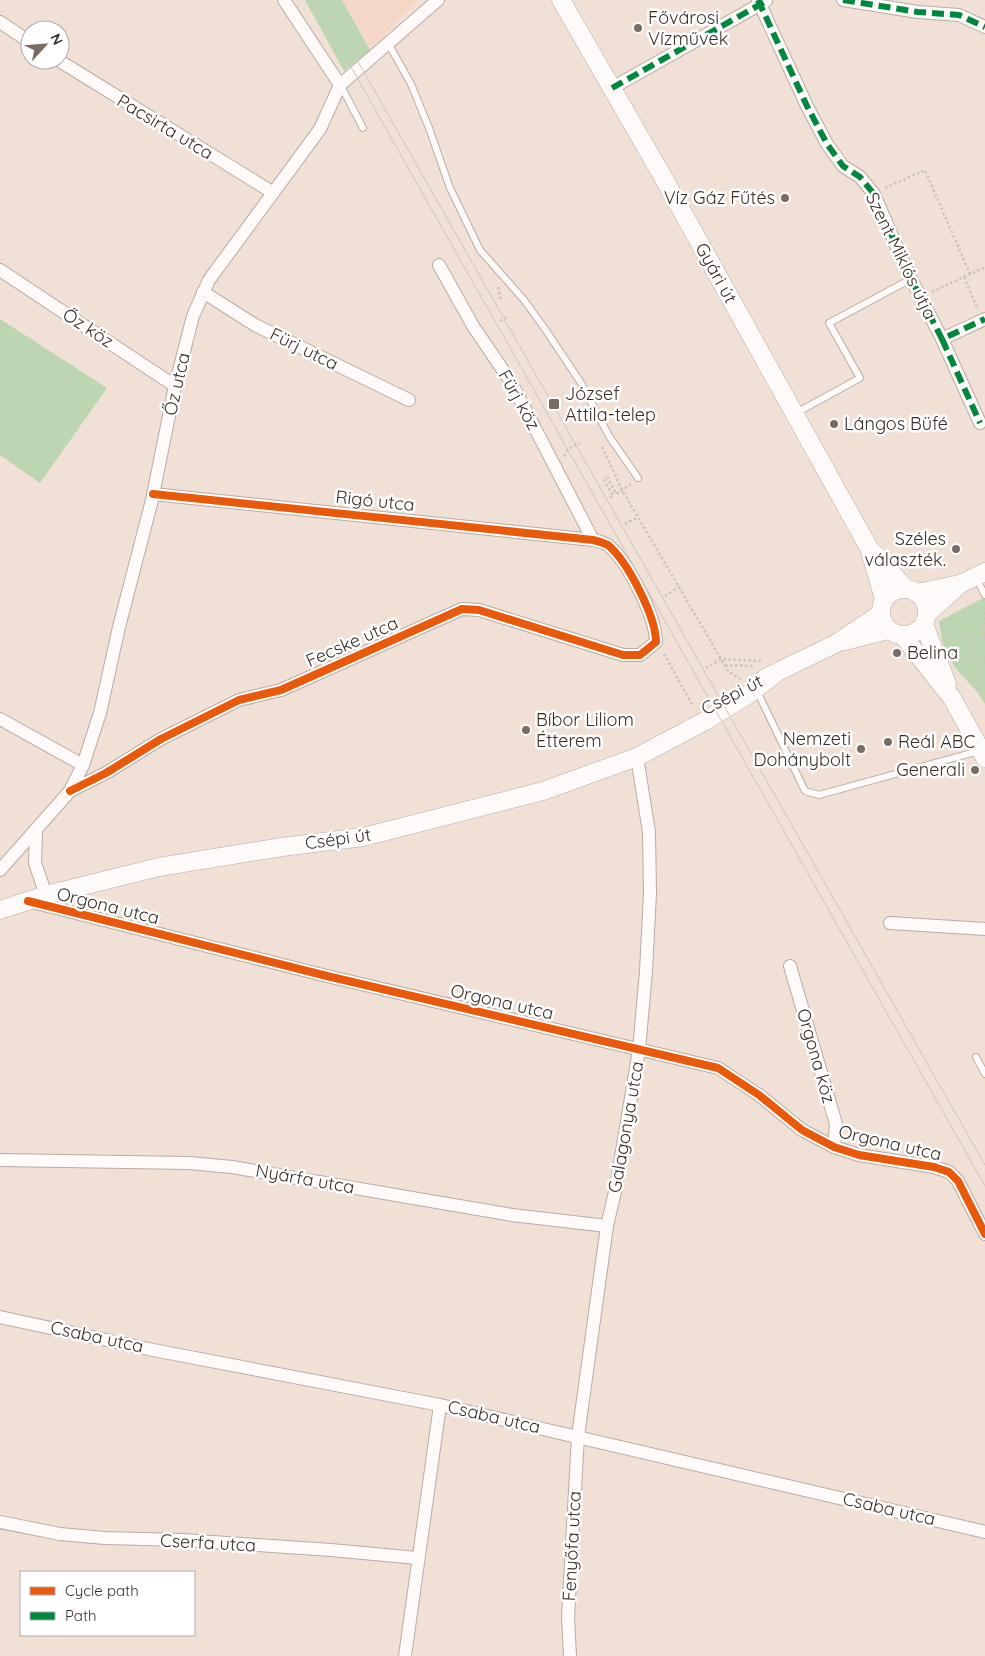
<svg xmlns="http://www.w3.org/2000/svg" width="985" height="1656" font-family="Quicksand,sans-serif">
	<style>
		.built { fill: #f4d7c7 }
		.green { fill: #bbd6b1 }
		.lines { fill: none; stroke-linecap: round; stroke-linejoin: round }
		.lane-casing { stroke: #b9aca4; stroke-width: 8 }
		.street-casing { stroke: #b9aca4; stroke-width: 14 }
		.secondary-casing { stroke: #b9aca4; stroke-width: 19 }
		.path { stroke: #cbc5c1; stroke-width: 2.5; stroke-dasharray: 2.5 2.5; stroke-linecap: butt }
		.lane { stroke: #fdfaf9; stroke-width: 6 }
		.street { stroke: #fdfaf9; stroke-width: 12 }
		.secondary { stroke: #fdfaf9; stroke-width: 18 }
		.tram { stroke: #ccc7c5; stroke-width: 1 }
		.quiet { stroke: #00873e; stroke-width: 6; stroke-dasharray: 12 6; stroke-linecap: butt }
		.cycleway-casing { stroke: #fff; stroke-width: 11 }
		.cycleway { stroke: #e8590c; stroke-width: 8 }
		.poi-dot { fill: #7a6c64; stroke: #fff; stroke-width: 2 }
		.labels { text-anchor: middle; stroke-width: 5; stroke-linejoin: round; paint-order: stroke }
		.poi-label { font-size: 18px; fill: #3a2e27; stroke: #fff; text-anchor: start }
		.street-label { font-size: 18px; fill: #3a2e27; stroke: #fff }
	</style>
	<rect width="100%" height="100%" fill="#f1e0d6"/>
	<path class="built" d="M342,0H418L370,50Z"/>
	<g class="green">
		<path d="M305,0H342L370,50L344,71Z"/>
		<path d="M0,319L107,388L40,483L0,455Z"/>
		<path d="M985,597V704C975,686 962,678 952,663C943,650 941,636 939,621Z"/>
	</g>
	<g class="lines">
		<defs>
			<g id="lane">
				<path d="M388,43L411,84L429,128L450,188L480,250L524,300L545,329L581,383L609,436L638,478"/>
				<path d="M341,86L363,128"/>
				<path d="M796,413L860,378L829,323L911,279"/>
				<path d="M976,578L985,595"/>
				<path d="M757,691L805,791L819,795L979,751"/>
				<path d="M976,1057L985,1074"/>
			</g>
			<g id="street">
				<path d="M284,0L340,85"/>
				<path d="M758,0L807,106L827,144L843,166L860,177L874,194L908,273L942,339L985,319"/>
				<path d="M843,0L918,12L959,15L985,27"/>
				<path d="M0,22L30,42"/>
				<path d="M58,60L272,192"/>
				<path d="M612,88L766,1"/>
				<path d="M439,265L473,326L511,382L593,540"/>
				<path d="M0,270L175,386"/>
				<path d="M203,292L255,325L409,400"/>
				<path d="M942,339L980,423"/>
				<path d="M0,719L83,765"/>
				<path d="M70,791L106,773L161,739L239,700L281,690L462,609L479,610L623,655H640L656,642C656,617 628,562 608,545C604,543 598,541 593,540L153,494"/>
				<path d="M36,831L35,863L46,895"/>
				<path d="M0,870L70,791L83,765L100,713L119,627L152,500L175,386L193,316L209,280L320,129L340,85L438,0"/>
				<path d="M28,901L327,976L718,1068L759,1095L802,1130L834,1147L859,1155L934,1167L949,1172L958,1181L985,1234"/>
				<path d="M890,923L985,929"/>
				<path d="M790,966L836,1124L834,1147"/>
				<path d="M0,1160L189,1163L232,1167L512,1215L607,1226"/>
				<path d="M0,1317L148,1349L440,1405L985,1532"/>
				<path d="M0,1522L60,1534L105,1538L183,1540L331,1550L417,1558"/>
				<path d="M405,1656L440,1405"/>
				<path d="M570,1656L568,1617L578,1436L607,1226L616,1187L639,1050L646,971L650,893L649,832L637,757"/>
			</g>
			<g id="secondary">
				<path d="M561,0L663,177L869,548L884,599"/>
				<path d="M873,552L906,589"/>
				<circle cx="904" cy="612" r="23"/>
				<path d="M917,593L960,584L985,572"/>
				<path d="M927,614L960,584"/>
				<path d="M924,624L947,684"/>
				<path d="M903,636L952,698L985,758"/>
				<path d="M845,641L888,630"/>
				<path d="M765,678L837,643L880,614"/>
				<path d="M0,910L46,895L159,867L282,847L363,837L543,791L637,757L705,721L746,696L775,674"/>
			</g>
		</defs>
		<use href="#lane" class="lane-casing"/>
		<use href="#street" class="street-casing"/>
		<use href="#secondary" class="secondary-casing"/>
		<g class="path">
			<path d="M885,188L925,170L970,274"/>
			<path d="M964,277L977,308"/>
			<path d="M498,287L501,300"/>
			<path d="M932,292L985,267"/>
			<path d="M500,321L509,316"/>
			<path d="M602,447L622,490L721,659L729,672L740,679"/>
			<path d="M564,456L568,449L580,443"/>
			<path d="M610,498L613,496L604,480L608,478L616,494L631,484"/>
			<path d="M625,524L638,517"/>
			<path d="M665,596L680,586"/>
			<path d="M941,623L972,642"/>
			<path d="M983,635L984,605"/>
			<path d="M985,637H976L970,647L976,658H985"/>
			<path d="M664,654L693,706"/>
			<path d="M955,662L971,653"/>
			<path d="M725,665L754,666"/>
			<path d="M706,668L721,659L762,661"/>
			<path d="M977,689L984,659"/>
		</g>
		<use href="#lane" class="lane"/>
		<use href="#street" class="street"/>
		<use href="#secondary" class="secondary"/>
		<g class="tram">
			<path d="M313,0L985,1186"/>
			<path d="M323,0L985,1165"/>
		</g>
		<g class="quiet">
			<path d="M758,0L807,106L827,144L843,166L860,177L874,194L908,273L942,339L985,319"/>
			<path d="M843,0L918,12L959,15L985,27"/>
			<path d="M612,88L768,0"/>
			<path d="M942,339L980,423"/>
		</g>
		<defs>
			<g id="cycleway">
				<path d="M70,791L106,773L161,739L239,700L281,690L462,609L479,610L623,655H640L656,642C656,617 628,562 608,545C604,543 598,541 593,540L153,494"/>
				<path d="M28,901L327,976L718,1068L759,1095L802,1130L834,1147L859,1155L934,1167L949,1172L958,1181L985,1234"/>
			</g>
		</defs>
		<use href="#cycleway" class="cycleway-casing"/>
		<use href="#cycleway" class="cycleway"/>
	</g>
	<g class="poi-dot">
		<circle cx="638" cy="28" r="5"/>
		<circle cx="785" cy="198" r="5"/>
		<rect x="548" y="398" width="12" height="12" rx="2.5"/>
		<circle cx="834" cy="424" r="5"/>
		<circle cx="956" cy="549" r="5"/>
		<circle cx="897" cy="653" r="5"/>
		<circle cx="526" cy="730" r="5"/>
		<circle cx="888" cy="742" r="5"/>
		<circle cx="861" cy="749" r="5"/>
		<circle cx="975" cy="770" r="5"/>
	</g>
	<g class="labels">
		<g class="poi-label">
			<text x="648" y="24">Fővárosi<tspan x="648" dy="21">Vízművek</tspan></text>
			<text x="775" y="204" text-anchor="end">Víz Gáz Fűtés</text>
			<text x="565" y="400">József<tspan x="565" dy="21">Attila-telep</tspan></text>
			<text x="844" y="430">Lángos Büfé</text>
			<text x="946" y="545" text-anchor="end">Széles<tspan x="946" dy="21">választék.</tspan></text>
			<text x="907" y="659">Belina</text>
			<text x="536" y="726">Bíbor Liliom<tspan x="536" dy="21">Étterem</tspan></text>
			<text x="851" y="745" text-anchor="end">Nemzeti<tspan x="851" dy="21">Dohánybolt</tspan></text>
			<text x="898" y="748">Reál ABC</text>
			<text x="965" y="776" text-anchor="end">Generali</text>
		</g>
		<g class="street-label">
			<text transform="translate(165 127) rotate(31)" y="6">Pacsirta utca</text>
			<text transform="translate(901 256) rotate(64)" y="6">Szent Miklós útja</text>
			<text transform="translate(716 273) rotate(61)" y="6">Gyári út</text>
			<text transform="translate(88 328) rotate(33)" y="6">Őz köz</text>
			<text transform="translate(304 349) rotate(26)" y="6">Fürj utca</text>
			<text transform="translate(177 384) rotate(-77)" y="6">Őz utca</text>
			<text transform="translate(519 400) rotate(61)" y="6">Fürj köz</text>
			<text transform="translate(375 501) rotate(6)" y="6">Rigó utca</text>
			<text transform="translate(352 642) rotate(-24)" y="6">Fecske utca</text>
			<text transform="translate(732 695) rotate(-27)" y="6">Csépi út</text>
			<text transform="translate(338 839) rotate(-8)" y="6">Csépi út</text>
			<text transform="translate(108 906) rotate(14)" y="6">Orgona utca</text>
			<text transform="translate(502 1002) rotate(13)" y="6">Orgona utca</text>
			<text transform="translate(816 1056) rotate(74)" y="6">Orgona köz</text>
			<text transform="translate(626 1127) rotate(-80)" y="6">Galagonya utca</text>
			<text transform="translate(890 1143) rotate(13)" y="6">Orgona utca</text>
			<text transform="translate(305 1179) rotate(10)" y="6">Nyárfa utca</text>
			<text transform="translate(97 1337) rotate(12)" y="6">Csaba utca</text>
			<text transform="translate(494 1417) rotate(13)" y="6">Csaba utca</text>
			<text transform="translate(889 1509) rotate(13)" y="6">Csaba utca</text>
			<text transform="translate(208 1543) rotate(3)" y="6">Cserfa utca</text>
			<text transform="translate(572 1546) rotate(-87)" y="6">Fenyőfa utca</text>
		</g>
	</g>
	<rect x="20" y="1571" width="175" height="65" fill="#ffffff" stroke="#b0aba9"/>
	<rect x="30" y="1587" width="25" height="8" fill="#e8590c" stroke="#b0aba9"/>
	<text x="65" y="1596" font-size="15" fill="#3a2e27">Cycle path</text>
	<rect x="30" y="1612" width="25" height="8" fill="#00873e" stroke="#b0aba9"/>
	<text x="65" y="1621" font-size="15" fill="#3a2e27">Path</text>
	<g transform="translate(45 45) rotate(64)"><circle r="24" fill="#ffffff" stroke="#b0aba9"/>
	<path d="M0-4L9 19L0 12L-9 19Z" fill="#7a6c64"/>
	<text y="-8" font-size="14" font-weight="bold" text-anchor="middle" fill="#3a2e27">N</text>
	</g>
</svg>
